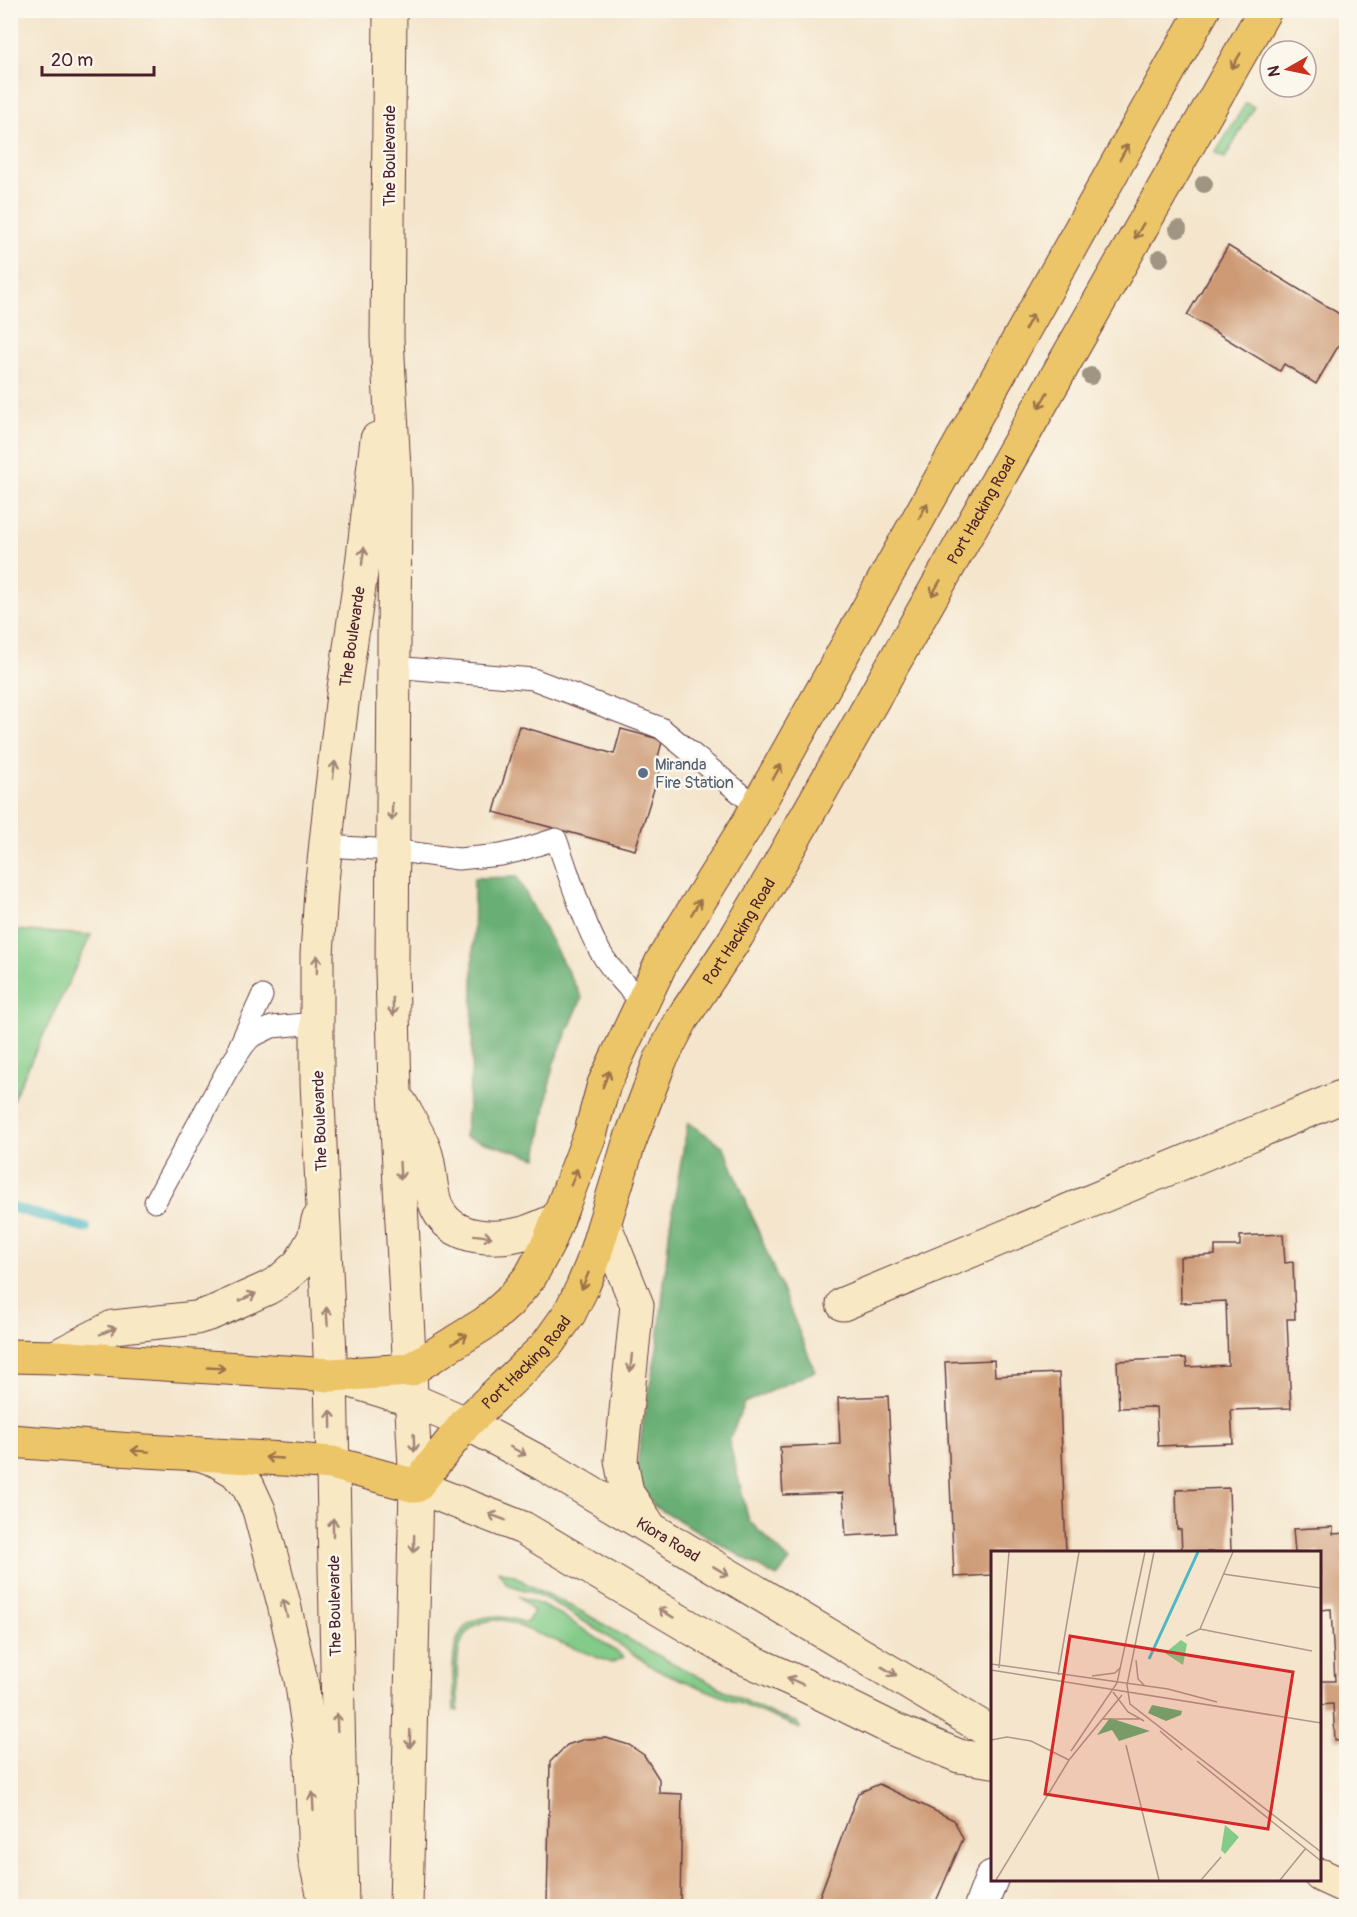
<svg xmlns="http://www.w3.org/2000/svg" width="1357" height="1917" font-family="Pangolin,sans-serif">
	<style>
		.green { fill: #82cb88; stroke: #66755a; stroke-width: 1.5 }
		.forest { fill: #69af74; stroke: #5a6750; stroke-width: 1.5 }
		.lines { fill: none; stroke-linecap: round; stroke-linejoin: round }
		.stream { stroke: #4bb8c4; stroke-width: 10 }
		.building { fill: #cd9a75 }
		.lane-casing { stroke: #643d43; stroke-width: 23 }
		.street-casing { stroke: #643d43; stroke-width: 35 }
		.secondary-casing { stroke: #643d43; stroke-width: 35 }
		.primary-casing { stroke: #643d43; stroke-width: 35 }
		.lane { stroke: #fff; stroke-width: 21 }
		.street { stroke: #fff; stroke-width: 33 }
		.secondary { stroke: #f8e8c3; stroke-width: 33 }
		.primary { stroke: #edc569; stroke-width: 33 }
		.tree { fill: #a09583 }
		.oneway { stroke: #9c724a }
		.oneway2 { stroke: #a18477 }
		.service-dot { fill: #5c6f8a; stroke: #fbf7ec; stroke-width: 2 }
		.labels { text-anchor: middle; stroke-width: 5; stroke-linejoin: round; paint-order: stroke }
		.street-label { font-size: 16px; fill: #4a1f2b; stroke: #fbf7ec }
		.service-label { font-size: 16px; fill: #4e5e75; stroke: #fbf7ec; text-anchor: start }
		.inset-river { fill: none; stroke: #4bb8c4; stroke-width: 3 }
		.inset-road { fill: none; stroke: #b0968c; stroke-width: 1.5 }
		.view { fill: #d62828; fill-opacity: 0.15; stroke: #d62828; stroke-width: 3 }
		.inset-edge { fill: none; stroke: #4a1f2b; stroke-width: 3 }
	</style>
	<rect width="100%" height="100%" fill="#fbf7ec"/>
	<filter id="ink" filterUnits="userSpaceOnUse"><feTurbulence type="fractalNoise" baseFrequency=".0167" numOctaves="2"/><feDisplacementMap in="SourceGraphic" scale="12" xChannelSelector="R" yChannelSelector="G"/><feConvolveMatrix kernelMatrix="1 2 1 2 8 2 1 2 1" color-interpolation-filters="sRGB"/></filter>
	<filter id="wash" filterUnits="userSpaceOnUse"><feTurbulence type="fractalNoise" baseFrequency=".008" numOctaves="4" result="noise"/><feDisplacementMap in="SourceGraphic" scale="24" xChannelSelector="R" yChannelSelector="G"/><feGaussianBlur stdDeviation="1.35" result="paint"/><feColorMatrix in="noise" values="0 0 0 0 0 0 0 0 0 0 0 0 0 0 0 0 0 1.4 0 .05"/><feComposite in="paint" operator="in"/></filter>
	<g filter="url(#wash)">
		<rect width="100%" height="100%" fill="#f4e5cc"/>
		<g class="green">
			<path d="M1246,103L1254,107L1225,158L1217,155L1216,152Z"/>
			<path d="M10,930L91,935L12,1101L10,1100Z"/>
			<path d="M498,1571L512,1574L527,1584L586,1614L644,1648L743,1700L779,1717L797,1722L800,1728L655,1669L598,1630L554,1603L537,1594L507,1584Z"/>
			<path d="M520,1597C556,1608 593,1636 624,1657L611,1663L504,1620C446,1617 458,1670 458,1710H454C454,1689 451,1665 456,1644C464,1611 501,1613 526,1623L534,1612Z"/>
		</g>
		<g class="forest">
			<path d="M517,877L582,998L553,1065L537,1158L465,1137L472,1063L474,878Z"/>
			<path d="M688,1122L724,1147L815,1371L744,1403L729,1441L749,1521L790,1561L777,1577L654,1506L636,1475L642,1429L658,1342L670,1225Z"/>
		</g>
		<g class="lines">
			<path class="stream" d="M10,1207L86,1228"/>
		</g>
		<g id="blocks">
			<g class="building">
				<path d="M1228,246L1346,318V333L1316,384L1284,364L1280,371L1187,315Z"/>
				<path d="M519,726L614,754L621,729L659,739L662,742L655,768L660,770L635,850L494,812Z"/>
				<path d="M1283,1234L1285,1263L1293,1262L1295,1319H1287L1291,1408L1231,1410L1233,1443L1158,1446L1156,1407L1119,1408L1117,1361L1186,1358L1187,1367L1228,1365L1226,1301L1181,1303L1180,1257L1215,1255V1246H1240V1236Z"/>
				<path d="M994,1360L995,1376L1059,1373L1066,1552H992V1575L954,1577L945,1362Z"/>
				<path d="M888,1396L895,1533L846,1536L843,1493L783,1495L780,1447L840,1444L838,1398Z"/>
				<path d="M1229,1488L1231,1552H1182L1181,1530L1177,1529L1176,1490Z"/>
				<path d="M1333,1527V1534L1346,1533V1739L1335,1740L1333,1704L1320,1705V1681H1335L1331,1609L1320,1610V1552H1295L1293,1529Z"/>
				<path d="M606,1738L629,1745L644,1755L659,1779V1793L682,1794L680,1906H547L550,1762L567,1745L585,1739Z"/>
				<path d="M879,1784L954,1820L963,1839L934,1906H816L858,1793Z"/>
			</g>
		</g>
	</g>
	<g filter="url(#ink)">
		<use href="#blocks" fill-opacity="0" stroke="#643d43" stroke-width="1.5"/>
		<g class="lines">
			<defs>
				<g id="lane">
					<path d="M394,667L533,679L661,728L757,807"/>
					<path d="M326,846L392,850L458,859L501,855L518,851L556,839C569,873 579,911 596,944C607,966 625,985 642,1002"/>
					<path d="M239,1047L262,996"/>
					<path d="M155,1202L229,1067L244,1045L251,1037L272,1027L316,1023"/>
				</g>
				<path id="street" d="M981,1906L992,1877"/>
				<g id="secondary">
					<path d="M390,10L387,338L395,488L392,969L395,1091L416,1486L406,1906"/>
					<path d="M401,1104C409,1119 424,1143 427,1158C431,1175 430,1192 437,1208C452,1240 494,1241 524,1233C536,1229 547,1224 558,1219"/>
					<path d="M605,1226L637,1305L621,1460L627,1493L648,1524"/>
					<path d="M843,1304L1346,1095"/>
					<path d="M55,1357L113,1327L196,1318L212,1313L268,1288L280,1281L300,1263L314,1238L318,1220"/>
					<path id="s1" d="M332,1375L412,1400L466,1423L543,1464L992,1733"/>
					<path d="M199,1454L216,1460L235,1471L248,1486L259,1510L284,1604L302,1685L310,1741L315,1859L326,1906"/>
					<path d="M416,1486L523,1528L735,1654L804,1685L893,1729L959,1756L992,1761"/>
					<path d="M1320,1875L1346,1887"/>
					<path id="s2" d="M342,1906L331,1375L317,1082V955L321,891L330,804L343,695L361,573L377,439"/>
				</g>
				<g id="primary">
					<path d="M10,1356L55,1357L331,1375L410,1370L487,1322L509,1302L530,1277L549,1242L590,1135L604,1084L662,961L748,823L1203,10"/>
					<path id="s3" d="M10,1441L146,1451L283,1459L332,1463L416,1486L466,1423L546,1346L569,1314L582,1288L592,1264L628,1146L660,1061L682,1019L737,936L776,870L1265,10"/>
				</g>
			</defs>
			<use href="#lane" class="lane-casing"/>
			<use href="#street" class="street-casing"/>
			<use href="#secondary" class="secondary-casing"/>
			<use href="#primary" class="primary-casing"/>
			<use href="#lane" class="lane"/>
			<use href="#street" class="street"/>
			<use href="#secondary" class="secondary"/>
			<use href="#primary" class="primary"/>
		</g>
		<g class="tree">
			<circle cx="1204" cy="184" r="9"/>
			<circle cx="1178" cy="229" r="9"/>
			<circle cx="1160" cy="258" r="9"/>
			<circle cx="1091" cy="376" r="9"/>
		</g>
		<defs><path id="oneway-shaft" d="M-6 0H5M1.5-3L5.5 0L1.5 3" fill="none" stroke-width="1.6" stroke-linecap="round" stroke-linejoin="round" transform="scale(1.5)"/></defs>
		<g class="oneway">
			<use href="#oneway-shaft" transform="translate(1236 61) rotate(120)"/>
			<use href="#oneway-shaft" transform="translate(1124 152) rotate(-61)"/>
			<use href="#oneway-shaft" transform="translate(1139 231) rotate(120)"/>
			<use href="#oneway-shaft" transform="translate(1029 322) rotate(-61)"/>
			<use href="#oneway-shaft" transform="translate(1043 400) rotate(120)"/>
			<use href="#oneway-shaft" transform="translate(923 511) rotate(-61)"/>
			<use href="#oneway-shaft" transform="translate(936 588) rotate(120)"/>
			<use href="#oneway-shaft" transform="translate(777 772) rotate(-61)"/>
			<use href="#oneway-shaft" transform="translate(696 907) rotate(-58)"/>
			<use href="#oneway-shaft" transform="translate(606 1079) rotate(-68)"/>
			<use href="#oneway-shaft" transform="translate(574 1177) rotate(-69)"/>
			<use href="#oneway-shaft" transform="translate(585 1281) rotate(113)"/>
			<use href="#oneway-shaft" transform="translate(460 1339) rotate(-32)"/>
			<use href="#oneway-shaft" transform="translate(216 1368) rotate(3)"/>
			<use href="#oneway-shaft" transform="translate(140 1451) rotate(-176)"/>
			<use href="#oneway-shaft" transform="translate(274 1458) rotate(-177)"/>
		</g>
		<g class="oneway2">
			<use href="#oneway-shaft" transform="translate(363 556) rotate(-83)"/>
			<use href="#oneway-shaft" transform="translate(334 770) rotate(-83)"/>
			<use href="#oneway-shaft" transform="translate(392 812) rotate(91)"/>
			<use href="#oneway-shaft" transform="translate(317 964) rotate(-89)"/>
			<use href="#oneway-shaft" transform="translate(393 1007) rotate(88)"/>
			<use href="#oneway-shaft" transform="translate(400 1171) rotate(87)"/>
			<use href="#oneway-shaft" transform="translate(483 1236) rotate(7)"/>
			<use href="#oneway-shaft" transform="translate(248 1297) rotate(-24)"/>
			<use href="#oneway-shaft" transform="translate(327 1316) rotate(-94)"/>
			<use href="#oneway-shaft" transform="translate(108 1331) rotate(-23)"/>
			<use href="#oneway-shaft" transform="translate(631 1363) rotate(96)"/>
			<use href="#oneway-shaft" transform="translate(331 1419) rotate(-91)"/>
			<use href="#oneway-shaft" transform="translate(414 1443) rotate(88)"/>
			<use href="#oneway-shaft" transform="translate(518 1451) rotate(28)"/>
			<use href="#oneway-shaft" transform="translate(497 1517) rotate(-159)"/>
			<use href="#oneway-shaft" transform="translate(333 1527) rotate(-90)"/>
			<use href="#oneway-shaft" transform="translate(414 1544) rotate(91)"/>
			<use href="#oneway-shaft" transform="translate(721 1571) rotate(31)"/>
			<use href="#oneway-shaft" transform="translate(285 1608) rotate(-104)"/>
			<use href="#oneway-shaft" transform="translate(666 1613) rotate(-149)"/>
			<use href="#oneway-shaft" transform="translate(889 1671) rotate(31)"/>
			<use href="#oneway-shaft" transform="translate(795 1681) rotate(-156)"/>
			<use href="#oneway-shaft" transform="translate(337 1722) rotate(-92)"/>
			<use href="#oneway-shaft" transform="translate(410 1739) rotate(91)"/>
			<use href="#oneway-shaft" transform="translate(313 1801) rotate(-93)"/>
		</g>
	</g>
	<circle class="service-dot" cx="643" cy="773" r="6"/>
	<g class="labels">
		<g class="street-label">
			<text transform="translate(389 156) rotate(-90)" y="6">The Boulevarde</text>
			<text dy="6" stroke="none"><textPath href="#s3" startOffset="1548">Port Hacking Road</textPath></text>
			<text dy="6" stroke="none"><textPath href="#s2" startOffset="1272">The Boulevarde</textPath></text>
			<text dy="6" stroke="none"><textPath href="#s3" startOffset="1062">Port Hacking Road</textPath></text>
			<text transform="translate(319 1121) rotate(-92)" y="6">The Boulevarde</text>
			<text dy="6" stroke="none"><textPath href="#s3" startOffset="576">Port Hacking Road</textPath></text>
			<text dy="6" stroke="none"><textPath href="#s1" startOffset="376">Kiora Road</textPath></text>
			<text transform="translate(334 1606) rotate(-91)" y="6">The Boulevarde</text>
		</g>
		<g class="service-label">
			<text x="655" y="770">Miranda<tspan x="655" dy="18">Fire Station</tspan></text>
		</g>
	</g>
	<g transform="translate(991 1551)">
		<rect width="330" height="330" fill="#f4e5cc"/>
		<path d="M190,89L196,93L192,114L174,102ZM234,274L248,286L234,303L230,299Z" fill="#82cb88"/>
		<path d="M161,154L191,160L190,164L175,170L157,162ZM119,167L147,176L159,180L128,190L121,179L106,184Z" fill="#69af74"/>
		<path class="inset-river" d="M158,108L207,1"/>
		<path class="inset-road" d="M163,1L136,134L139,153L330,301M232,23L330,37M209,78L321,100M195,85L209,78L242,1M145,109L147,128L154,135M0,113L177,138L226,151M8,117L18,1M0,119L330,172M67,124L88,1M101,125L124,122L129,117M122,141L137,161L153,170M112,168H148M169,180L191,199M0,189L16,186L40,190L78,209M135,194L168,329M80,200L126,132L154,1M206,210L330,310M5,329L78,209L131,144M210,329L230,306M289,329L315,297"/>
		<path class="view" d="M79,85L302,121L277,278L54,243Z"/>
		<rect width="330" height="330" class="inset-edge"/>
	</g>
	<rect width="1357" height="1917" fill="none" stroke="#fbf7ec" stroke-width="36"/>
	<g transform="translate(1288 69) rotate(261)"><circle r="28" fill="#fbf7ec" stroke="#b4a19f" stroke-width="1.5"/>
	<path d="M0-4.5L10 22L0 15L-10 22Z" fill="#c8321e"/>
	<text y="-9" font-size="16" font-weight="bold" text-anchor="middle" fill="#4a1f2b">N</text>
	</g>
	<path d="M42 66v9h112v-9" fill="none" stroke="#4a1f2b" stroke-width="3"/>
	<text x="51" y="66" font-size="18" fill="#4a1f2b" stroke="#fbf7ec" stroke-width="4.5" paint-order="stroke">20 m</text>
</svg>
